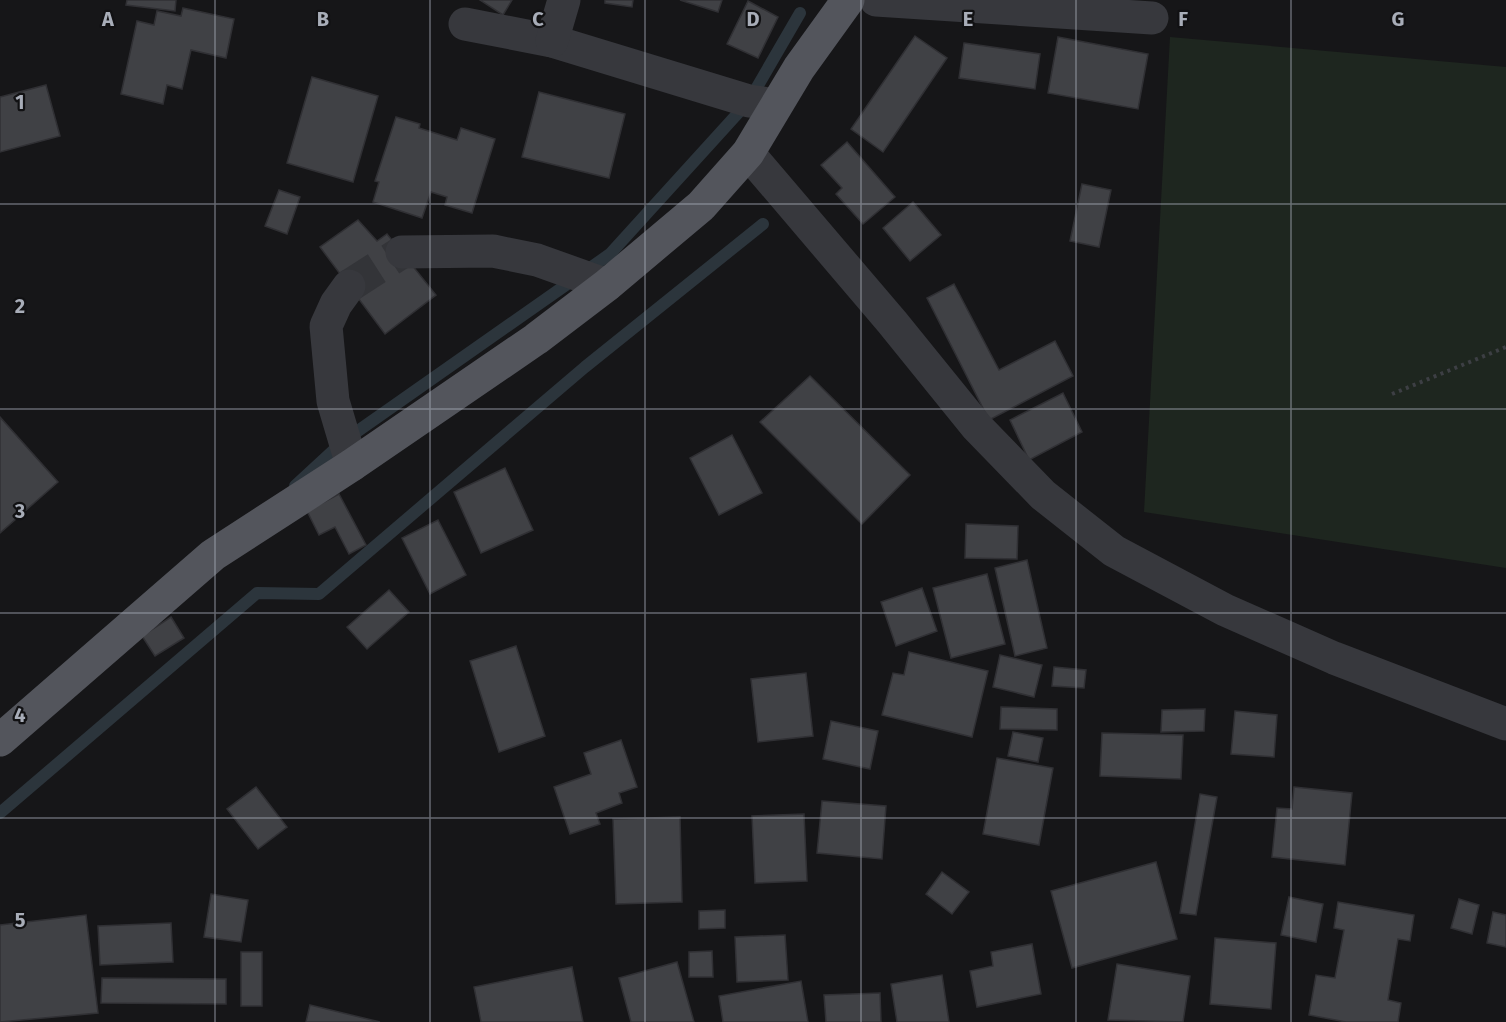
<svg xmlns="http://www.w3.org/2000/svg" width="1506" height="1022" font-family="'Fira Sans',sans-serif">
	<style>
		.green { fill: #1e261f }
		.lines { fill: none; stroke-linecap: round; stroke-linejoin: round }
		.stream { stroke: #2c353c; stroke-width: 12 }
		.building { fill: #404145; stroke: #303034; stroke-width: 1.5 }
		.minor-tunnel { stroke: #333438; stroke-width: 33; stroke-dasharray: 33 16; stroke-linecap: butt }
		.path { stroke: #3d3f44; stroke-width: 4; stroke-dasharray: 3 4.5; stroke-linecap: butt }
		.minor { stroke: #37383d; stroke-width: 33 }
		.major { stroke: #53555c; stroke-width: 33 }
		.grid { fill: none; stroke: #a8adb8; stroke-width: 1.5; stroke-opacity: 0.55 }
		.grid-label { font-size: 20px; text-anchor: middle; font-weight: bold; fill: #a8adb8; stroke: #111113; stroke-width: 4.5; stroke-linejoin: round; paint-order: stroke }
	</style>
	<rect width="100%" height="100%" fill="#161618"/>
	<path class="green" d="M1170,37L1506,67V568L1144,512Z"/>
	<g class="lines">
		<g class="stream">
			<path d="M355,433L610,254L749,101L800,13"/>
			<path d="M295,486L334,450"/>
			<path d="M0,813L257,593L319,594L585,367L763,224"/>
		</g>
	</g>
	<g class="building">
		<path d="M127,0H176L175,11L126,5Z"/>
		<path d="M480,0H512L503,15Z"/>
		<path d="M605,0H633L632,7L605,3Z"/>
		<path d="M680,0H722L718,12Z"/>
		<path d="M748,1L778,17L758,58L727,44Z"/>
		<path d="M183,8L234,19L226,58L191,50L182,89L167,85L163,104L121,94L137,21L154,25L157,11L181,16Z"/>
		<path d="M915,36L947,58L883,152L851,129Z"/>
		<path d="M1058,37L1148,54L1138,109L1048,93Z"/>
		<path d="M964,43L1040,54L1035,89L959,78Z"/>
		<path d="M312,77L378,96L353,182L287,163Z"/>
		<path d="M46,85L60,136L0,152V97Z"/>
		<path d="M539,92L625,114L609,178L522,157Z"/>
		<path d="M396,117L420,124L419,128L457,140L461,128L495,139L472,213L445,205L447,197L431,192L422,218L373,202L379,182L375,181Z"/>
		<path d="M847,142L895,197L863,224L836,194L842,188L821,165Z"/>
		<path d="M1082,184L1111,190L1099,247L1070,241Z"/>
		<path d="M279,190L300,197L287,234L265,226Z"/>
		<path d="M913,202L941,235L910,261L883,228Z"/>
		<path d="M358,220L377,241L387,234L436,295L385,334L320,247Z"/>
		<path d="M954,284L999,370L1055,341L1073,376L989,420L927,298Z"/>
		<path d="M810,376L910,475L862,524L760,422Z"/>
		<path d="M1063,393L1082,432L1029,460L1010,420Z"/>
		<path d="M0,417L58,482L0,533Z"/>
		<path d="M732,435L762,493L719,515L690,458Z"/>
		<path d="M505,468L533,530L481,553L454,492Z"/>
		<path d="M339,494L366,545L349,554L335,527L319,535L307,511Z"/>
		<path d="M438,520L466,575L430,594L402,538Z"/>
		<path d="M966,524L1018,526L1017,559L965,558Z"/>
		<path d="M1027,560L1047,648L1015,656L995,568Z"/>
		<path d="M987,574L1005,644L951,658L933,588Z"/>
		<path d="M922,588L937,631L896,646L881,602Z"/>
		<path d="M389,590L409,612L367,649L347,627Z"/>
		<path d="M171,617L184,638L155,656L142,636Z"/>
		<path d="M516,646L545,736L499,752L470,661Z"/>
		<path d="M909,652L988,671L972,737L882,715L893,673L904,675Z"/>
		<path d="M1000,655L1042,665L1034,697L993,687Z"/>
		<path d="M1054,667L1086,670L1084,688L1052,686Z"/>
		<path d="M806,673L813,736L758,742L751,679Z"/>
		<path d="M1001,707L1057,709V730L1000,729Z"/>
		<path d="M1205,709L1204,731L1161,732L1162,710Z"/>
		<path d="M1235,711L1277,715L1274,757L1231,754Z"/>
		<path d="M831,721L878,731L870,769L823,759Z"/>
		<path d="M1013,732L1043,738L1038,762L1008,756Z"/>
		<path d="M1102,733L1183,735L1181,779L1100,776Z"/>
		<path d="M621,740L637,787L619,793L622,803L596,813L600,824L570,834L554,787L591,774L584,753Z"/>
		<path d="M997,758L1053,768L1039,845L983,834Z"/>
		<path d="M256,787L287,827L258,849L227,809Z"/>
		<path d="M1294,787L1352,793L1345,865L1272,857L1277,808L1292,809Z"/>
		<path d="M1200,794L1217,797L1196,915L1180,913Z"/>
		<path d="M822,801L886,806L882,859L817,853Z"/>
		<path d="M804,814L807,881L755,883L752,816Z"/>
		<path d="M680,817L682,902L616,904L613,819Z"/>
		<path d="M1156,862L1177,939L1072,968L1051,891Z"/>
		<path d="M942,872L969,892L952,914L926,894Z"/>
		<path d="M211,894L248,900L241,942L204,937Z"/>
		<path d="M1289,897L1323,904L1316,942L1281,935Z"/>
		<path d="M1459,899L1479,905L1472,934L1451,928Z"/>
		<path d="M1338,902L1414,915L1410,941L1398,939L1388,1000L1401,1003L1398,1022H1346L1309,1015L1316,975L1335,978L1344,930L1334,928Z"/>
		<path d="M725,910V928L699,929V911Z"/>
		<path d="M1493,912L1506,915V947L1487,943Z"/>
		<path d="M86,915L98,1013L0,1022V925Z"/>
		<path d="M171,923L173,962L100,965L98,926Z"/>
		<path d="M785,935L788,980L737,982L735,937Z"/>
		<path d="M1215,938L1276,943L1271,1009L1210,1004Z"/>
		<path d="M1032,944L1041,994L977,1007L970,971L993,966L991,952Z"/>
		<path d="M712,951L713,977H689V952Z"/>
		<rect x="241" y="952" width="21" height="54"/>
		<path d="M677,962L694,1022H631L619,978Z"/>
		<path d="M1117,964L1190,976L1183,1022L1108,1020Z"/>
		<path d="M572,967L583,1022H481L474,987Z"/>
		<path d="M942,975L949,1022H897L891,984Z"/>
		<path d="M102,978L226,979V1004L101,1003Z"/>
		<path d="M801,981L808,1022H723L719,996Z"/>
		<path d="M880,993L881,1022H826L824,995Z"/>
		<path d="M310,1005L380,1022H306Z"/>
	</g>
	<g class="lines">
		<path class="minor-tunnel" d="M349,286L402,252"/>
		<path class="path" d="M1392,394L1506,347"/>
		<g class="minor">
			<path d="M876,0L1152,18"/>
			<path d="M465,24L552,41L749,101L776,105"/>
			<path d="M552,41L564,0"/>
			<path d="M748,153L892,322L977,427L1043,495L1114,551L1225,610L1334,658L1506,724"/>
			<path d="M402,252L493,251L537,260L607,285"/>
			<path d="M349,286L336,304L326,326L333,401L352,465"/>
		</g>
		<path class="major" d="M0,740L213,555L352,465L536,339L607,285L701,206L748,153L799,68L848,0"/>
	</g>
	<path class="grid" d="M215,0V1022M430,0V1022M645,0V1022M861,0V1022M1076,0V1022M1291,0V1022M0,204H1506M0,409H1506M0,613H1506M0,818H1506"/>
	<g class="grid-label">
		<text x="108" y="26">A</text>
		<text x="323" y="26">B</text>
		<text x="538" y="26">C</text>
		<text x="753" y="26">D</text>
		<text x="968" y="26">E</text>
		<text x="1183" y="26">F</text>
		<text x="1398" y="26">G</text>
		<text x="20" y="109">1</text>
		<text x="20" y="313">2</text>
		<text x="20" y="518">3</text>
		<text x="20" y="722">4</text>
		<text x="20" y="927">5</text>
	</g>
</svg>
